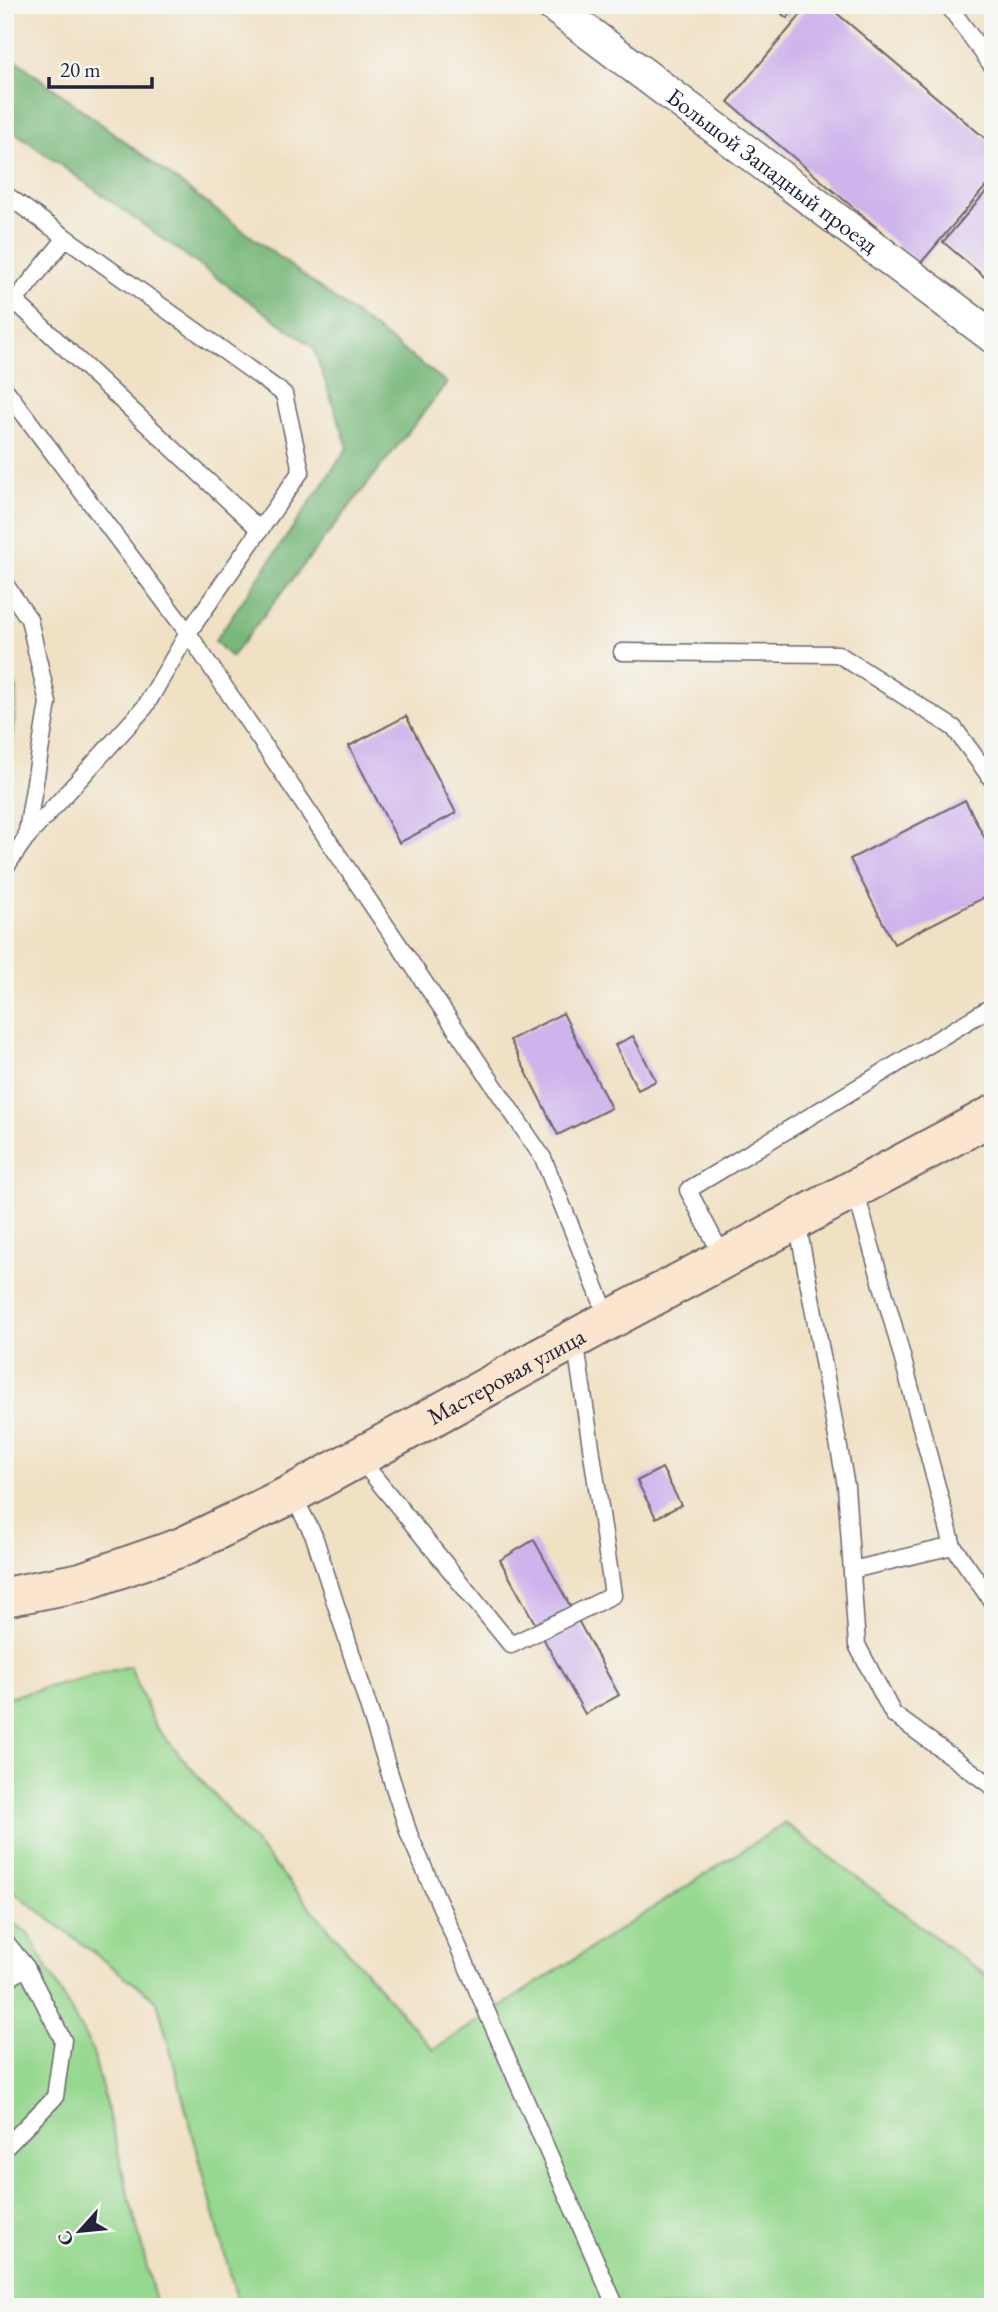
<svg xmlns="http://www.w3.org/2000/svg" width="998" height="2312" font-family="'EB Garamond',serif">
	<style>
		.green { fill: #96d88f; stroke: #5c7d65; stroke-width: 2 }
		.forest { fill: #78b87a; stroke: #4d6d5a; stroke-width: 2 }
		.building { fill: #ceb3ec }
		.lines { fill: none; stroke-linecap: round; stroke-linejoin: round }
		.lane-casing { stroke: #6a656b; stroke-width: 19 }
		.street-casing { stroke: #6a656b; stroke-width: 35 }
		.secondary-casing { stroke: #6a656b; stroke-width: 42 }
		.lane { stroke: #fff; stroke-width: 16 }
		.street { stroke: #fff; stroke-width: 32 }
		.secondary { stroke: #fce5cf; stroke-width: 38 }
		.labels { text-anchor: middle; stroke-width: 5; stroke-linejoin: round; paint-order: stroke }
		.street-label { font-size: 24px; fill: #22223b; stroke: #f6f6f2 }
	</style>
	<rect width="100%" height="100%" fill="#f6f6f2"/>
	<filter id="ink" filterUnits="userSpaceOnUse"><feTurbulence type="fractalNoise" baseFrequency=".0143" numOctaves="2"/><feDisplacementMap in="SourceGraphic" scale="14" xChannelSelector="R" yChannelSelector="G"/><feConvolveMatrix kernelMatrix="1 2 1 2 8 2 1 2 1" color-interpolation-filters="sRGB"/></filter>
	<filter id="wash" filterUnits="userSpaceOnUse"><feTurbulence type="fractalNoise" baseFrequency=".00686" numOctaves="4" result="noise"/><feDisplacementMap in="SourceGraphic" scale="28" xChannelSelector="R" yChannelSelector="G"/><feGaussianBlur stdDeviation="1.57" result="paint"/><feColorMatrix in="noise" values="0 0 0 0 0 0 0 0 0 0 0 0 0 0 0 0 0 1.4 0 .05"/><feComposite in="paint" operator="in"/></filter>
	<g filter="url(#wash)">
		<rect width="100%" height="100%" fill="#f0e1c5"/>
		<g class="green">
			<path d="M5,660L17,690L9,781L5,788Z"/>
			<path d="M130,1666L155,1726L433,2050L785,1823L993,1981V2307H239L157,2001L5,1885V1698Z"/>
			<path d="M5,1918L28,1933L92,2049L157,2307H5Z"/>
		</g>
		<g class="forest">
			<path d="M5,52L447,383L231,657L215,641L348,447L313,347L5,125Z"/>
			<path d="M5,1953L11,1957L5,2112Z"/>
		</g>
		<g id="blocks">
			<g class="building">
				<path d="M771,5H798L787,18Z"/>
				<path d="M809,5H827L993,145V178L920,264L728,102Z"/>
				<path d="M990,187L993,189V284L943,242Z"/>
				<path d="M406,716L456,813L399,843L349,746Z"/>
				<path d="M965,800L993,854V893L894,944L850,859Z"/>
				<path d="M563,1013L611,1108L558,1135L510,1040Z"/>
				<path d="M633,1036L656,1081L638,1090L615,1045Z"/>
				<path d="M662,1468L681,1505L656,1518L637,1481Z"/>
				<path d="M534,1540L619,1695L585,1714L500,1560Z"/>
			</g>
		</g>
	</g>
	<g filter="url(#ink)">
		<use href="#blocks" fill-opacity="0" stroke="#6a656b" stroke-width="2"/>
		<g class="lines">
			<defs>
				<g id="lane">
					<path d="M948,5L993,67"/>
					<path d="M5,194L284,394L301,471L188,633L145,707L26,838L5,868"/>
					<path d="M15,301L260,530"/>
					<path d="M5,313L66,238"/>
					<path d="M5,389L188,633L543,1158L609,1320"/>
					<path d="M5,584L29,619L48,703L26,837"/>
					<path d="M622,652L838,654L954,728L993,781"/>
					<path d="M855,1190L896,1334L953,1546L993,1603"/>
					<path d="M797,1221L846,1486L857,1645L893,1714L993,1787"/>
					<path d="M724,1259L688,1190L993,1006"/>
					<path d="M359,1458L511,1645L613,1595L575,1339"/>
					<path d="M292,1494L314,1536L409,1834L616,2307"/>
					<path d="M852,1570L953,1546"/>
					<path d="M5,1941L26,1967"/>
					<path d="M5,1981L26,1967L63,2040L55,2097L5,2148"/>
				</g>
				<g id="street">
					<path id="s1" d="M552,5L993,337"/>
				</g>
				<g id="secondary">
					<path id="s2" d="M5,1597L81,1582L182,1547L292,1494L609,1320L993,1115"/>
				</g>
			</defs>
			<use href="#lane" class="lane-casing"/>
			<use href="#street" class="street-casing"/>
			<use href="#secondary" class="secondary-casing"/>
			<use href="#lane" class="lane"/>
			<use href="#street" class="street"/>
			<use href="#secondary" class="secondary"/>
		</g>
	</g>
	<g class="labels">
		<g class="street-label">
			<text dy="8" stroke="none"><textPath href="#s1" startOffset="276">Большой Западный проезд</textPath></text>
			<text dy="8" stroke="none"><textPath href="#s2" startOffset="551">Мастеровая улица</textPath></text>
		</g>
	</g>
	<rect width="998" height="2312" fill="none" stroke="#f6f6f2" stroke-width="28"/>
	<g transform="translate(80 2231) rotate(243)" stroke="#f6f6f2" stroke-width="5" paint-order="stroke">
	<path d="M0-5L12 26L0 18L-12 26Z" fill="#22223b"/>
	<text y="-10" font-size="19" font-weight="bold" text-anchor="middle" fill="#22223b">С</text>
	</g>
	<path d="M49 77v10h103v-10" fill="none" stroke="#22223b" stroke-width="3.5"/>
	<text x="60" y="77" font-size="21" fill="#22223b" stroke="#f6f6f2" stroke-width="5" paint-order="stroke">20 m</text>
</svg>
